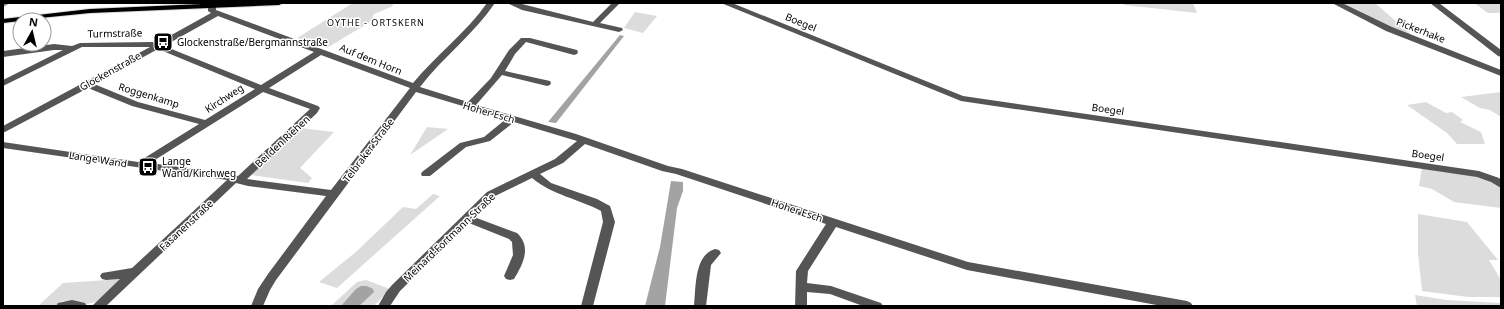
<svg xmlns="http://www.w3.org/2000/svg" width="1504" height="309" font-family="'Noto Sans',sans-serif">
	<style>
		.green { fill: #dcdcdc }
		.water { fill: #a3a3a3 }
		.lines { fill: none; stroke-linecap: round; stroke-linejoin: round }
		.major-casing { stroke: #dbdbdb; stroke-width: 2 }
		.minor { fill: #555; fill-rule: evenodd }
		.major { fill: #000; fill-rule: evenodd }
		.shaded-wall { fill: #898989 }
		.labels { text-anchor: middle; stroke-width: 3; stroke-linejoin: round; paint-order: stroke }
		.far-neighbourhood-label { font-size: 9px; letter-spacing: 1px; fill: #000; stroke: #fff }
		.street-label { font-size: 10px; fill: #000; stroke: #fff }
		.poi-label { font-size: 10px; fill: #000; stroke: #fff; text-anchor: start }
	</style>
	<rect width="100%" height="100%" fill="#fff"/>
	<g class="green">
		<path d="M353,3H395L391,7L374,14L370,22L327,48L297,38Z"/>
		<path d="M1124,3H1193L1197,13L1124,5Z"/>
		<path d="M1338,3H1375L1415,38Z"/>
		<path d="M1474,3H1501V13H1488Z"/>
		<path d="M635,12L657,16L643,33L624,28Z"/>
		<path d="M1501,92V117L1490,110L1480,108L1461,97Z"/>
		<path d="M1426,102L1446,113L1452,112L1463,120L1460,122L1481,132L1485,144H1457L1447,133L1407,105Z"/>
		<path d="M427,127L448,129L410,155Z"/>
		<path d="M301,128L334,132L300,168L312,178L308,183L251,175Z"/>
		<path d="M1422,168L1480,176L1501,187V208L1454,202L1432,189L1419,186Z"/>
		<path d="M433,194L440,196L337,288L319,282L357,251L403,207L416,209Z"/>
		<path d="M1418,214L1467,222L1498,260H1489L1501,280V297H1468L1422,291L1418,253Z"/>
		<path d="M122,279L99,301L87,304L62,301L56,306H38L63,283Z"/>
		<path d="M366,280L390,289L374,306H331L357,282Z"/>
		<path d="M1415,295L1446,300L1501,303V306H1417Z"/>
	</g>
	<g class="water">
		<path d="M620,35L624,36L556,123L548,122Z"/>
		<path d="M671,181L683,182V191L677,208L665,306H645L660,247Z"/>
		<path d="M361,286H367L373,289L374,292L359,306H341L356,289Z"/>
	</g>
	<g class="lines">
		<defs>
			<path id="major" d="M224,3H283L279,5L90,13L20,20V21L3,23V19L90,9Z"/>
		</defs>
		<use href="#major" class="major-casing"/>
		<g class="minor">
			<path d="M487,3H495C474,34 443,57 420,87L468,102L491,78L509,50L521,38H530L577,50L578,52L577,54L574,55L526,42L515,54L505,71L550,81L551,83L550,85L547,86L502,75L476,105L576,134L668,166L682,169L968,262L1187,301L1191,303L1193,306H1162L967,270L836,227L808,271L807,283L831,286L881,303L883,306H863L830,294L807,292V306H795L796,271L826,224L676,174L662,171L585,144L563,163L540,174L551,183L597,199L610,206L615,222L593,306H581L603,222L601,211C579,199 552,195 532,178L495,196L474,217L517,233C532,247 523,264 514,279L510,280L506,279L504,276L513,255L512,242L509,239L469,223L400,291L390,306H378L386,292L392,285L487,192L555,159L577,141L514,122L490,141L466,147L430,176H422L421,174L422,172L460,143L484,137L506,119L416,92L276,280L270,290L263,306H251L258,289L268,274L326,196L248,186L236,183L106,306H92L120,279L106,280L102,279L100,276L102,273L132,268L227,180L3,148V142L138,162L199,124L132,106L88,88L3,133V126L150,47H82L3,86V80L63,50H54L3,57V51L54,44L72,46L80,43L152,42L157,43L211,13L208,11V6L212,4L216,6V10L413,83C436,55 466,33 487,3ZM218,16L314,52L261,85L164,46ZM158,49L255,89L205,120L138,102L94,84ZM321,55L410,88L331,190L247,179L317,113L320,108L318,106L269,88ZM263,92L310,109L238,176L227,173L150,163Z"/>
			<path d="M507,3H518L593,22L612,3H620L600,23L622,28L623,30L619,32L522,10Z"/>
			<path d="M721,3H732L963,96L1479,171L1499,178L1501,180V188L1491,182L1477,177L961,101Z"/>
			<path d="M1332,3H1342L1392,27L1501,70V76L1386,31Z"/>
			<path d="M1430,3H1439L1501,50V57L1498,56Z"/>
			<path d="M715,249L719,250L721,253L711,265L706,306H694C696,288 694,255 715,249Z"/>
			<path d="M72,300L85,303L87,306H56L58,303Z"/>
		</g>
		<use href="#major" class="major"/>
	</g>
	<path class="shaded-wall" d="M3,3H10L3,7Z"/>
	<defs>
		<symbol id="bus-square" viewBox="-11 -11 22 22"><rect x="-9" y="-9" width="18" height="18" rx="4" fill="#000" stroke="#fff"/><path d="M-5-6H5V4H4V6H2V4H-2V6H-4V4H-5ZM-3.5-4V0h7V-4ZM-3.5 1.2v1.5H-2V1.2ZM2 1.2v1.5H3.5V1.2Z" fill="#fff"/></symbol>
	</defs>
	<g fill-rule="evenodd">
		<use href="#bus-square" x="152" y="31" width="22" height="22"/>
		<use href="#bus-square" x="137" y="156" width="22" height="22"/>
	</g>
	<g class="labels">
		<g class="far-neighbourhood-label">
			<text x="376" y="26">OYTHE - ORTSKERN</text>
		</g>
		<g class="street-label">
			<text transform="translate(801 22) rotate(22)" y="4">Boegel</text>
			<text transform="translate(1421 30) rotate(21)" y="4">Pickerhake</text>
			<text transform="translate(115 33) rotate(-1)" y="4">Turmstraße</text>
			<text transform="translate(371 59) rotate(22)" y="4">Auf dem Horn</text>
			<text transform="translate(110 71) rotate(-29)" y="4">Glockenstraße</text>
			<text transform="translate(149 95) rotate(17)" y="4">Roggenkamp</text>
			<text transform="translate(224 98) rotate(-33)" y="4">Kirchweg</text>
			<text transform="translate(1108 109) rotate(8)" y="4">Boegel</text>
			<text transform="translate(489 112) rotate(16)" y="4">Hoher Esch</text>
			<text transform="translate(282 141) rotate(-43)" y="4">Bei den Riehen</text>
			<text transform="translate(368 150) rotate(-53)" y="4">Telbraker Straße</text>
			<text transform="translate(1428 155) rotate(8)" y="4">Boegel</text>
			<text transform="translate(98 159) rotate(9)" y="4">Lange Wand</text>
			<text transform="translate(797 210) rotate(18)" y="4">Hoher Esch</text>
			<text transform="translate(186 225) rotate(-43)" y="4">Fasanenstraße</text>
			<text transform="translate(449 237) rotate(-44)" y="4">Meinard-Fortmann-Straße</text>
		</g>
		<g class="poi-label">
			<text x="177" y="46">Glockenstraße/Bergmannstraße</text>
			<text x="162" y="165">Lange<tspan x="162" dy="12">Wand/Kirchweg</tspan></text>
		</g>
	</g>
	<rect width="1504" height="309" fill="none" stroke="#000000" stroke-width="8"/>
	<g transform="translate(32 32) rotate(8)"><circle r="19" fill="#ffffff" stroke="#999999"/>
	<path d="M0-3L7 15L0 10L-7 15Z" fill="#000000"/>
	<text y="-6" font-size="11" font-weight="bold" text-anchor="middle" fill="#000000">N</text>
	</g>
</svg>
